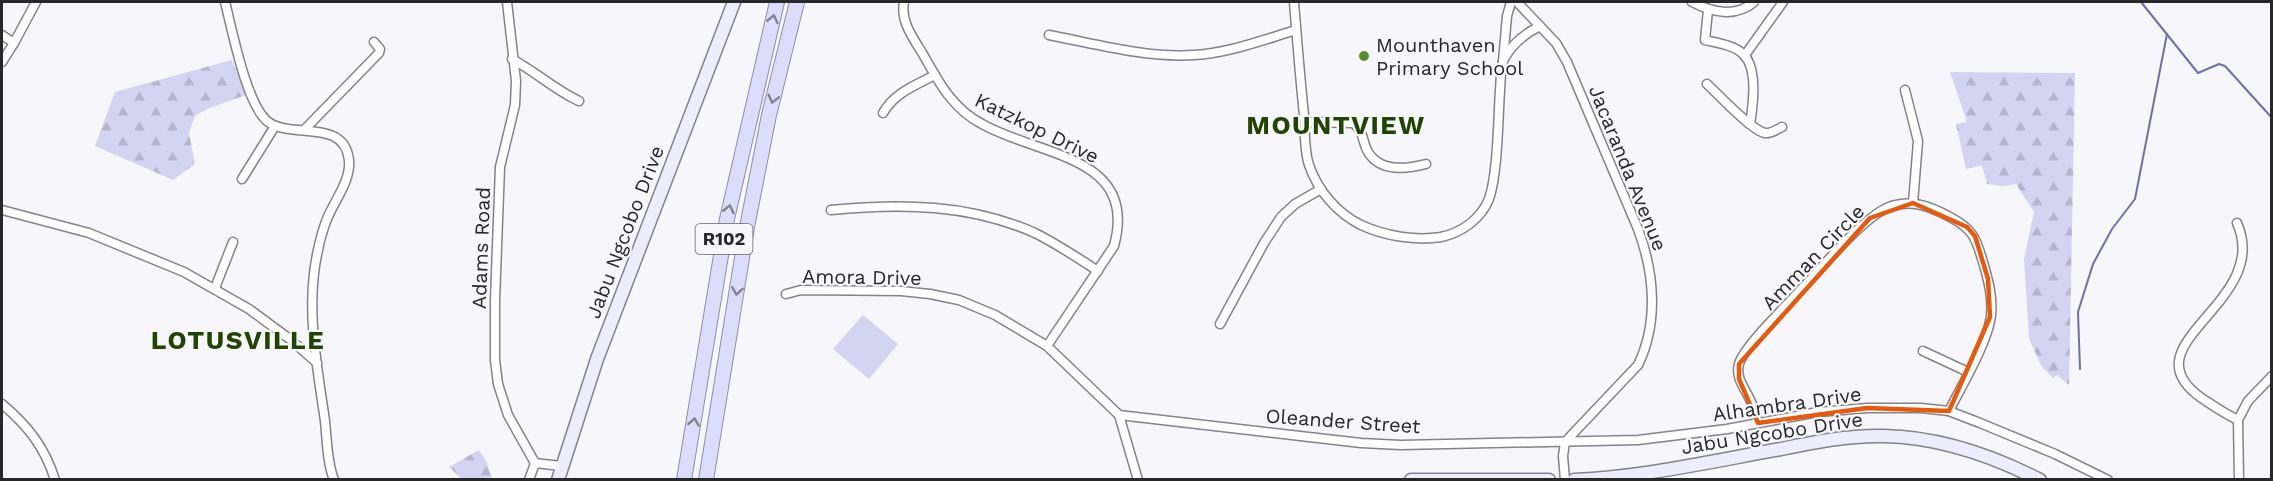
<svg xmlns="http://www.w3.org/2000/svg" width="2273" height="481" font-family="'Work Sans',sans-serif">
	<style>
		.forest { fill: url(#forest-firs) }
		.garden { fill: #d3d3f2 }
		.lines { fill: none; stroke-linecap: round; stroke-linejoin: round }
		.stream { stroke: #726ead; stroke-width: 2 }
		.minor-casing { stroke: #838388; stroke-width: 11 }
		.secondary-casing { stroke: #838388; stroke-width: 15 }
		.primary-casing { stroke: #8e8db1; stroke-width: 16 }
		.minor { stroke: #fff; stroke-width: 8 }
		.secondary { stroke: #eeedfd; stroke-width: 12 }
		.primary { stroke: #dcdcfb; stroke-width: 14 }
		.oneway { stroke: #828292 }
		.marked { fill: none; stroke: #e8590c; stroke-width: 4.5; stroke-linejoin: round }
		.poi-dot { fill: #548e2c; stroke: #f6f6fb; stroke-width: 2 }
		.labels { text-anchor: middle; stroke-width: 4.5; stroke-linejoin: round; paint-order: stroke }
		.shield { fill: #f6f6fb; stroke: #666669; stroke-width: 1.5 }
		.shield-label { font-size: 18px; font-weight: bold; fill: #28282a }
		.poi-label { font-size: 20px; fill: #28282a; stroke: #f6f6fb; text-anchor: start }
		.street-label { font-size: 20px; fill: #28282a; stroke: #f6f6fb }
		.district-label { font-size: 26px; font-weight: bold; letter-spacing: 1.5px; fill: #204502; stroke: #f6f6fb }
	</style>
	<defs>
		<pattern id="forest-firs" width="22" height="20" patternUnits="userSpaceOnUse" patternTransform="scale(1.5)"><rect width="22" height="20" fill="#d3d3f2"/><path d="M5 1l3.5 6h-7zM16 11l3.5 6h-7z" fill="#b5b5d0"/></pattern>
	</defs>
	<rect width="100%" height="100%" fill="#f6f6fb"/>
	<g class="forest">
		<path d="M232,60L246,95L207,109L195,116L189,133L195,164L173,180L95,146L115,92Z"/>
		<path d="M1950,72L2075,73L2069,385L2057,375L2053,378L2042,367L2029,339L2024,259L2034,212L2016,184L2003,186L1987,184L1982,165L1966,169L1956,124L1967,122Z"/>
		<path d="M479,450L487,463L492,479H462L449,467Z"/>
	</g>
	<path class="garden" d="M863,315L898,344L869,379L833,349Z"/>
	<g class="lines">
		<g class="stream">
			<path d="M2141,2L2198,73L2219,64L2225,66L2272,118"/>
			<path d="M2080,369L2078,312L2093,264L2112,229L2135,199L2167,34"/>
		</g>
		<defs>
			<g id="minor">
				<path d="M225,2C232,29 246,103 267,121C290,140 344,117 349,160C351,181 334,201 327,219C323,229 320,240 318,250C305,306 317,365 325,421C327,440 327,462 334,480"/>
				<path d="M507,2L516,81L515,105L500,167L495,300V360L498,384L508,415L535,463"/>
				<path d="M904,2C900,22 914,39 924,56C939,83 953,109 982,124C1038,156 1139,155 1114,246L1047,346"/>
				<path d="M1294,2C1297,39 1300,77 1304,115C1305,130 1304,150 1309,165C1318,191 1337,213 1361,225C1385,236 1415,241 1441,237C1461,233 1481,219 1489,199C1498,173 1498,119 1500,90C1501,81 1500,67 1504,59C1512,44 1526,33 1540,26"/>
				<path d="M1517,2L1556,43L1567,62L1638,229C1654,272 1659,322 1638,365L1565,442L1563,456L1565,480"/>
				<path d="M1692,2C1711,12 1736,18 1754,2"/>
				<path d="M1708,10L1705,40C1717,43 1735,45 1744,55C1758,69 1753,106 1750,124"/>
				<path d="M2,35L14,43"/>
				<path d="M1049,35C1097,44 1145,58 1194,55C1229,53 1263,40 1296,30"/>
				<path d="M1745,55L1783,2"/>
				<path d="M512,59C536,72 555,90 579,101"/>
				<path d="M1503,61L1507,16L1511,2"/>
				<path d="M2,62L14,43L36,2"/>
				<path d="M1707,84C1718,94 1751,130 1765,133C1771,134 1777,129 1782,127"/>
				<path d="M1905,90L1918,141L1913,203"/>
				<path d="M883,113C894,93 916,85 935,75"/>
				<path d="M1305,122L1353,123C1364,130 1362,142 1368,152C1380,172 1407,169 1426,164"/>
				<path d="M304,130L379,53L380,49L374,42"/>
				<path d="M242,179L275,126"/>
				<path d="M2,210L89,233L184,272L249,309L291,340L317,363"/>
				<path d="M831,210C901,203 970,204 1035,233C1057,244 1078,258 1098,271"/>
				<path d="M2237,223C2273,304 2122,344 2203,399C2215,407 2225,414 2238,420"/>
				<path d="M215,288L233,242"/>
				<path d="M786,294L801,290L901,291L930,294L959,300L995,315L1047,346L1119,415L1138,480"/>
				<path d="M1220,324L1264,243L1281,217L1295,204L1321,189"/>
				<path d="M1923,351L1968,372"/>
				<path d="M2,404C27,425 45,447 55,480"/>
				<path d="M1119,415L1361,443L1401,445L1638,440L1727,429L1818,412L1867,408H1921L1949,411L1980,423L2055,454L2108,480"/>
				<path d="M1758,423C1756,416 1754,409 1751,402C1746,389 1735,379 1739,364C1743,348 1782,310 1794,297C1817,274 1861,218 1889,207C1911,199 1930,206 1950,217C1973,229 1976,238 1983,262C1988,279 1993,297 1991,316C1987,344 1962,385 1949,411"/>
				<path d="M535,463L561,466"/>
				<path d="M529,480L535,463"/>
				<path d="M2239,480L2238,420L2248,401L2272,376"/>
			</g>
			<g id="secondary">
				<path d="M558,480L597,359L734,2"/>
				<path d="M1411,480H1549"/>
				<path d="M1574,480C1644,477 1713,461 1781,449C1815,442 1849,435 1884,436C1940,437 1991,455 2040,480"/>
			</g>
			<g id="primary">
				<path d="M684,480L727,219L777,2"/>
				<path d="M706,480L747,227L769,115L797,2"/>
			</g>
		</defs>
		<use href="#minor" class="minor-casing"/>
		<use href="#secondary" class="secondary-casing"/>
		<use href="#primary" class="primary-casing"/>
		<use href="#minor" class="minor"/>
		<use href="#secondary" class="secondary"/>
		<use href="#primary" class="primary"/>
	</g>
	<defs><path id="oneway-chevron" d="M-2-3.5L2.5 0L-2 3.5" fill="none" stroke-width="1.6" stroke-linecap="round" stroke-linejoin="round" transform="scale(1.5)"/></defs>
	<g class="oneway">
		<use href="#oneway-chevron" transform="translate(773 19) rotate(-77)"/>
		<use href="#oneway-chevron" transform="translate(773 99) rotate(104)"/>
		<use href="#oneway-chevron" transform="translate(729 209) rotate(-77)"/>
		<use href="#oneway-chevron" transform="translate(737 291) rotate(99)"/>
		<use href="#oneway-chevron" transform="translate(694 422) rotate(-81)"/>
	</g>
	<path class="marked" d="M1913,203L1967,227L1975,236L1988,279L1990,317L1949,411L1867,408L1758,423L1739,379V364L1870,218Z"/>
	<circle class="poi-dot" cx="1364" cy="56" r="6"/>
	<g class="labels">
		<rect class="shield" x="695.5" y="224" width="57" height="30" rx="4.5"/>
		<g class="shield-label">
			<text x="724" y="245">R102</text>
		</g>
		<g class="poi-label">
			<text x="1376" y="52">Mounthaven<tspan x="1376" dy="23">Primary School</tspan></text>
		</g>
		<g class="street-label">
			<text transform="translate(1037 128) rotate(26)" y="7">Katzkop Drive</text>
			<text transform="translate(1628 168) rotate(68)" y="7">Jacaranda Avenue</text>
			<text transform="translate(625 232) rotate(-69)" y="7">Jabu Ngcobo Drive</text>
			<text transform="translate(481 248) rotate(-88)" y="7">Adams Road</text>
			<text transform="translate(1813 257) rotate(-46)" y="7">Amman Circle</text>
			<text transform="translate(862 277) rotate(1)" y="7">Amora Drive</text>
			<text transform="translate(1787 404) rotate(-8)" y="7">Alhambra Drive</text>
			<text transform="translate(1343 421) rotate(4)" y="7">Oleander Street</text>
			<text transform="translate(1772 433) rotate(-9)" y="7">Jabu Ngcobo Drive</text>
		</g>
		<g class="district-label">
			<text x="1336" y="134">MOUNTVIEW</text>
			<text x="238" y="349">LOTUSVILLE</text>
		</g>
	</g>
	<rect width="2273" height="481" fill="none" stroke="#28282a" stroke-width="6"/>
</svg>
